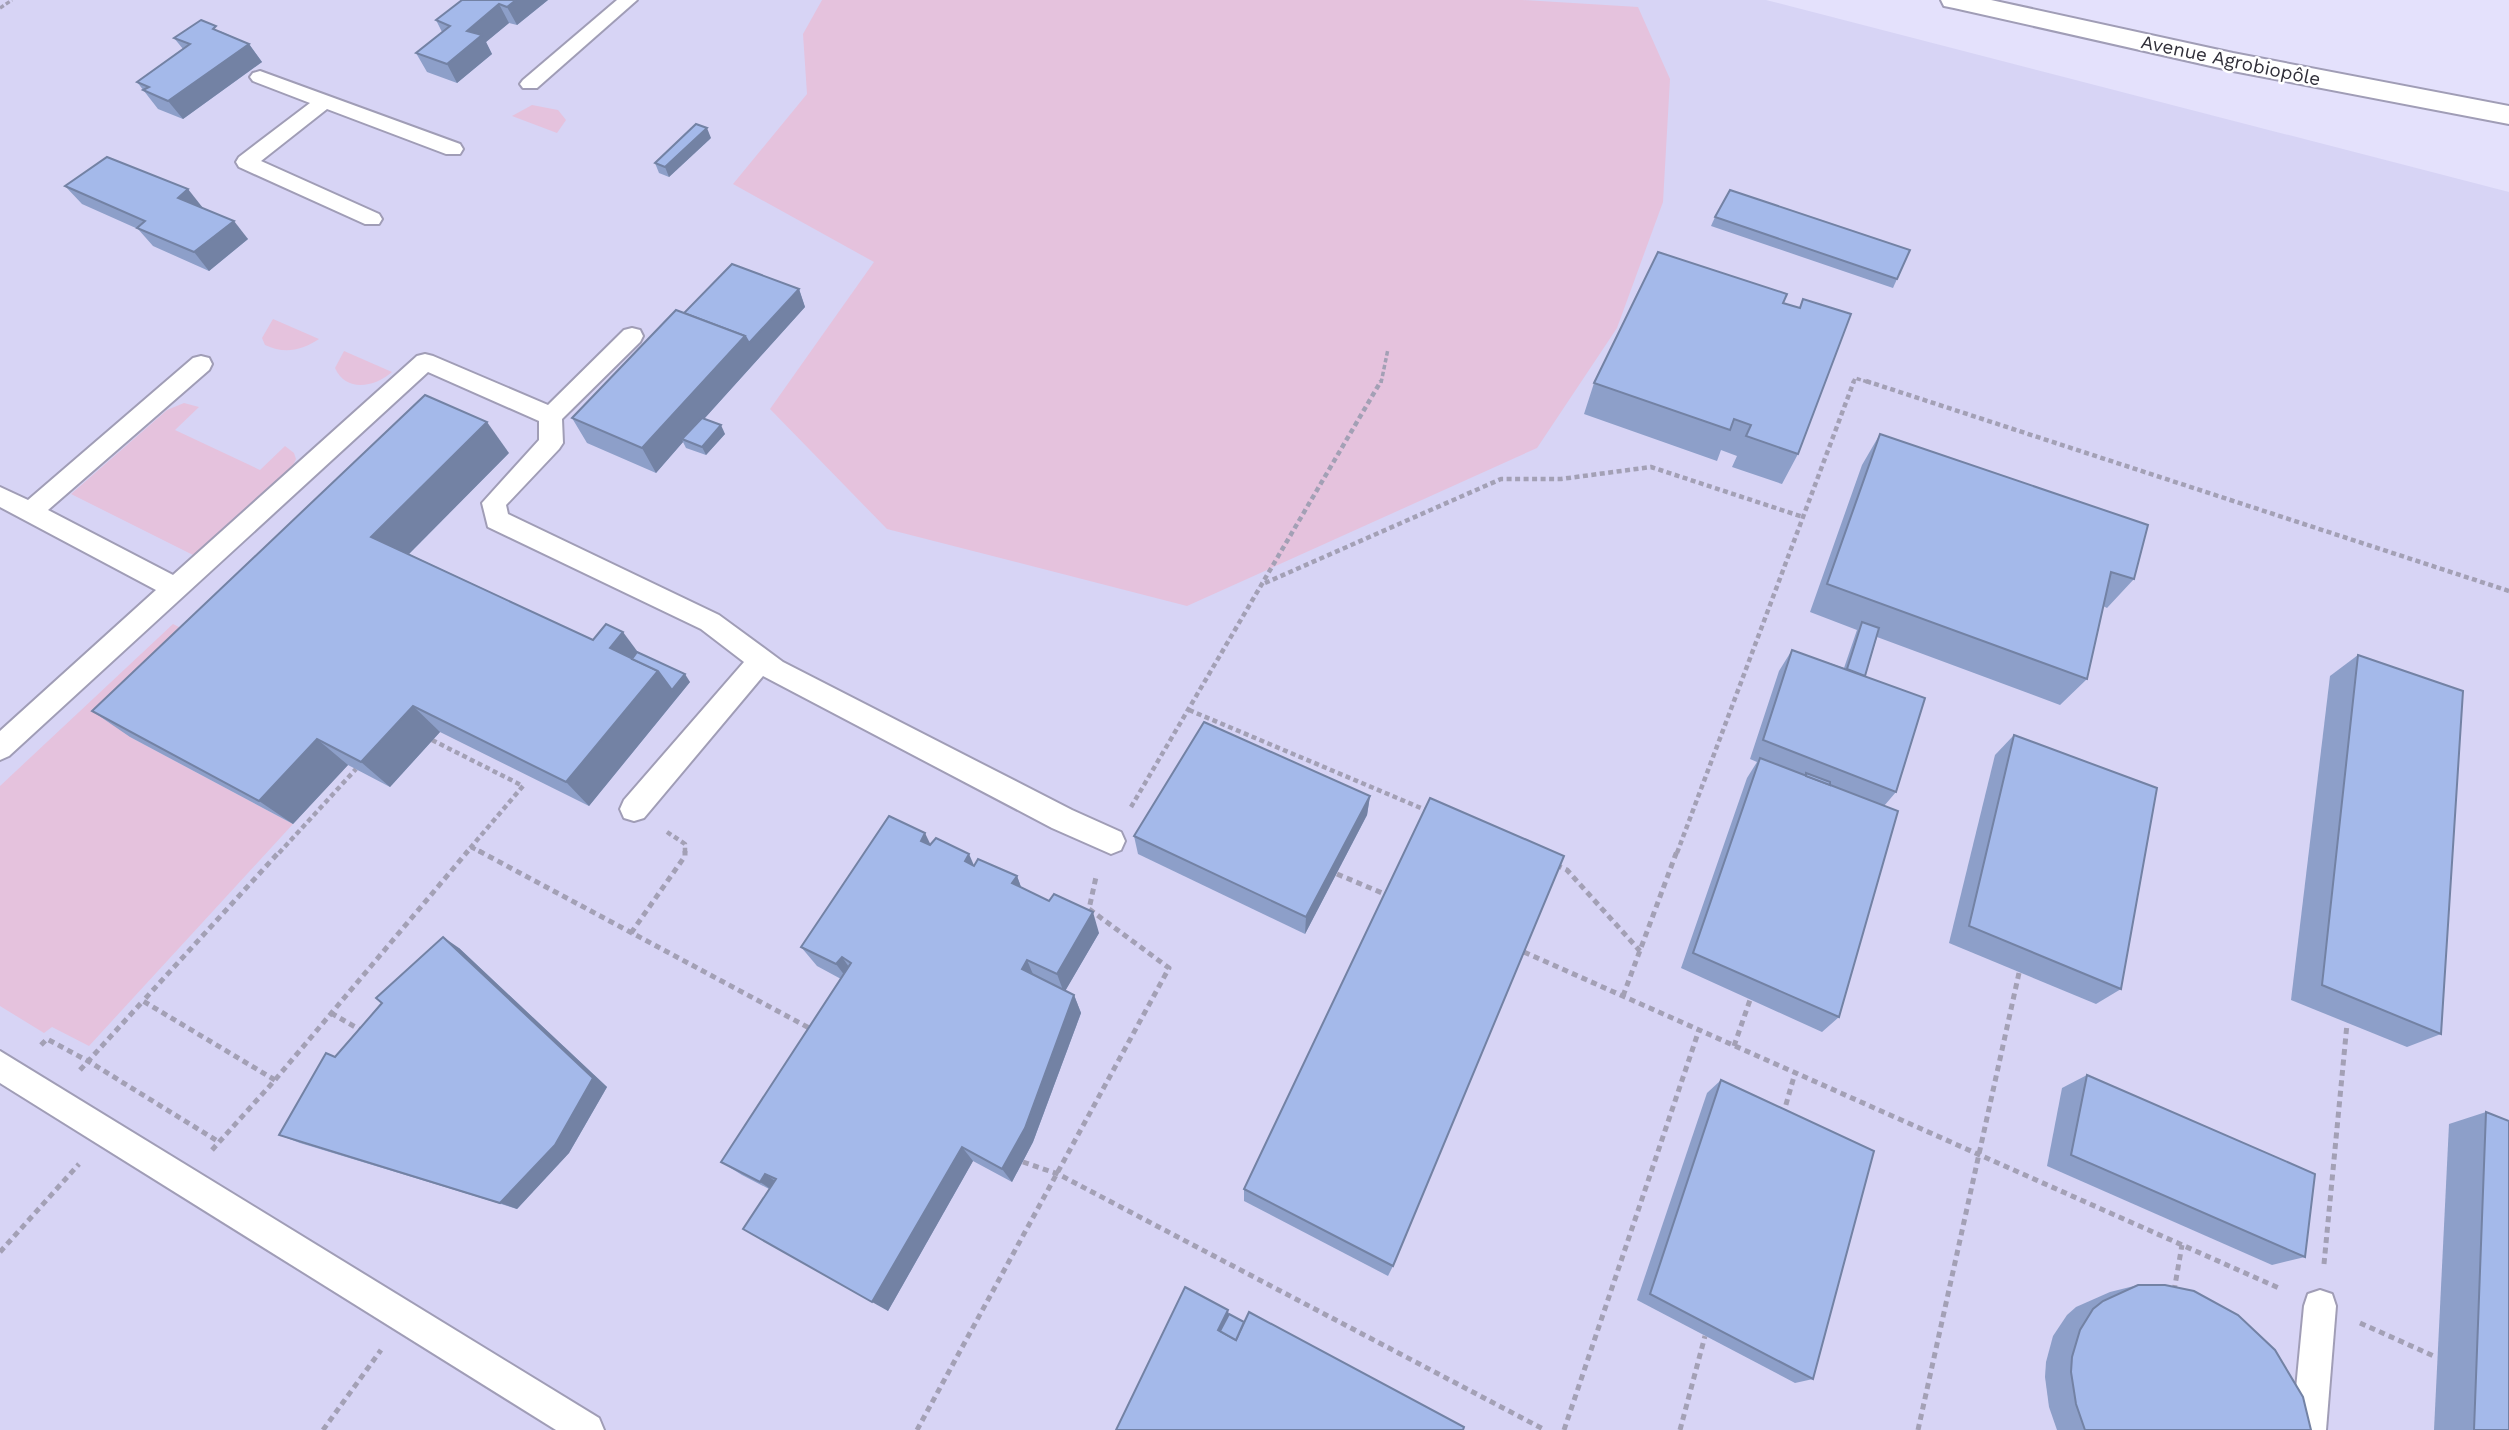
<svg xmlns="http://www.w3.org/2000/svg" width="2509" height="1430" font-family="'Work Sans',sans-serif">
	<style>
		.built { fill: #d7d4f5 }
		.green { fill: #e5c2dd }
		.lines { fill: none; stroke-linecap: round; stroke-linejoin: round }
		.service-casing { stroke: #a09db6; stroke-width: 4 }
		.minor-casing { stroke: #a09db6; stroke-width: 4 }
		.path-far2 { stroke: #a3a0b5; stroke-width: 3.5; stroke-dasharray: 4.5 2.5; stroke-linecap: butt }
		.path-far1 { stroke: #a3a0b5; stroke-width: 4.5; stroke-dasharray: 5 3.5; stroke-linecap: butt }
		.path { stroke: #a3a0b5; stroke-width: 5; stroke-dasharray: 6 4.5; stroke-linecap: butt }
		.service { fill: #fff; fill-rule: evenodd }
		.minor { fill: #fff; fill-rule: evenodd }
		.wall { fill: #8d9fc9 }
		.shaded-wall { fill: #7382a4 }
		.building { fill: #a4b9ea; stroke: #7382a4; stroke-width: 2 }
		.labels { text-anchor: middle; stroke-width: 5; stroke-linejoin: round; paint-order: stroke }
		.far-street-label { font-size: 19px; fill: #302f39; stroke: #fff }
	</style>
	<rect width="100%" height="100%" fill="#e4e1fc"/>
	<path class="built" d="M0,0H1766L2509,192V1430H0Z"/>
	<g class="green">
		<path d="M822,0H1522L1638,7L1670,79L1663,202L1617,328L1537,448L1187,606L887,529L770,409L874,262L733,184L807,94L803,34Z"/>
		<path d="M532,105L558,110L566,120L557,133L512,116Z"/>
		<path d="M273,319L319,339C301,351 284,354 265,345L262,338Z"/>
		<path d="M344,351L392,372C375,387 346,393 335,368Z"/>
		<path d="M184,403L199,407L175,430L260,470L285,446L294,453L296,459L292,468L195,556L71,494L167,410Z"/>
		<path d="M173,624L221,648L130,737L293,824L89,1046L52,1027L44,1033L0,1006V786Z"/>
	</g>
	<g class="lines">
		<defs>
			<g id="service">
				<path d="M617,0H637L537,88H523L520,84L523,80Z"/>
				<path d="M260,71L460,144L463,149L460,154H446L327,109L261,161L379,214L382,219L379,224H365L239,167L236,162L239,157L310,103L253,81L250,77L253,73Z"/>
				<path d="M632,328L640,330L643,336L640,342L562,419L563,443L559,449L506,505L508,514L719,615L783,662L1072,810L1121,832L1125,841L1121,850L1111,854L1052,828L763,676L644,818L634,821L624,818L620,809L624,800L744,662L701,629L488,527L482,503L539,440V421L428,372L9,756L0,760V731L156,590L0,507V487L28,500L193,358L201,356L209,358L212,364L209,370L48,510L173,575L417,356L425,354L433,356L548,405L624,330Z"/>
				<path d="M0,1051L599,1418L604,1430H556L0,1083Z"/>
				<path d="M2320,1290L2332,1294L2336,1306L2326,1430H2292L2304,1306L2308,1294Z"/>
			</g>
			<path id="minor" d="M1941,0H1991L2233,53L2509,106V124L2233,71L1954,8L1944,6Z"/>
		</defs>
		<use href="#service" class="service-casing"/>
		<use href="#minor" class="minor-casing"/>
		<g class="path-far2">
			<path d="M0,8L12,0"/>
			<path d="M1381,383L1388,349"/>
			<path d="M1853,383L1855,378L1871,383"/>
		</g>
		<g class="path-far1">
			<path d="M1866,381L2509,591"/>
			<path d="M1265,583L1501,479H1561L1651,467L1803,517"/>
			<path d="M1189,710L1428,811"/>
			<path d="M432,740L523,786L466,853"/>
			<path d="M1131,807L1381,381"/>
			<path d="M667,832L685,844V853"/>
			<path d="M471,847L483,853"/>
			<path d="M279,853L356,769"/>
			<path d="M1677,853L1854,381"/>
		</g>
		<g class="path">
			<path d="M479,851L813,1030"/>
			<path d="M1556,865L1567,870L1640,951"/>
			<path d="M1337,874L1387,895"/>
			<path d="M631,933L685,856V851"/>
			<path d="M1524,952L2281,1289"/>
			<path d="M1623,996L1677,851"/>
			<path d="M331,1013L364,1032"/>
			<path d="M41,1045L47,1039L88,1061L219,1142"/>
			<path d="M1734,1046L1750,1000"/>
			<path d="M80,1070L143,1001"/>
			<path d="M275,1080L143,1001L280,851"/>
			<path d="M1783,1115L1795,1073"/>
			<path d="M212,1150L275,1080L468,851"/>
			<path d="M1023,1162L1058,1174L1545,1430"/>
			<path d="M0,1252L79,1164"/>
			<path d="M2324,1264L2347,1024"/>
			<path d="M2174,1291L2182,1245"/>
			<path d="M2360,1323L2436,1357"/>
			<path d="M323,1430L381,1350"/>
			<path d="M917,1430L1169,968L1089,909L1096,877"/>
			<path d="M1564,1430L1699,1030"/>
			<path d="M1680,1430L1705,1336"/>
			<path d="M1918,1430L2019,973"/>
		</g>
		<use href="#service" class="service"/>
		<use href="#minor" class="minor"/>
	</g>
	<g class="wall">
		<path d="M462,0H548L517,25L509,23L486,42L492,54L457,83L427,72L416,53L442,32L436,20Z"/>
		<path d="M220,31L249,44L262,62L183,119L158,109L137,82L183,49L174,38Z"/>
		<path d="M711,138L669,177L659,173L655,163Z"/>
		<path d="M65,186L203,208L248,239L209,271L153,246L138,229L82,204Z"/>
		<path d="M1715,217L1897,279L1893,288L1711,226Z"/>
		<path d="M799,289L805,307L704,419L725,434L706,455L686,448L683,442L656,473L587,443L572,418L684,313Z"/>
		<path d="M1803,299L1798,454L1782,484L1732,467L1737,456L1721,450L1717,461L1584,414L1594,383L1783,303L1799,308Z"/>
		<path d="M1880,434L2134,579L2107,608L2103,606L2087,679L2060,705L1877,637L1865,676L1896,792L1884,806L1839,1017L1822,1032L1681,968L1747,778L1757,762L1750,759L1779,671L1792,650L1844,668L1857,630L1810,612L1862,465Z"/>
		<path d="M509,453L409,554L593,640L637,652L690,682L589,806L440,732L390,787L348,765L293,824L130,737L92,711Z"/>
		<path d="M2358,655L2441,1034L2407,1047L2291,1000L2330,676Z"/>
		<path d="M2014,735L2121,989L2096,1004L1949,943L1995,755Z"/>
		<path d="M1370,796L1367,815L1305,934L1138,854L1134,836Z"/>
		<path d="M931,844L974,865L1017,876L1021,887L1099,933L1065,991L1074,995L1081,1013L1033,1142L1012,1182L973,1161L888,1311L769,1189L742,1175L721,1162L841,979L817,966L801,947Z"/>
		<path d="M459,948L607,1087L569,1153L517,1209L300,1143L279,1135L335,1057Z"/>
		<path d="M2087,1075L2305,1257L2272,1265L2047,1166L2062,1088Z"/>
		<path d="M1721,1080L1813,1379L1795,1383L1637,1300L1707,1093Z"/>
		<path d="M2486,1112L2509,1430H2434L2449,1124Z"/>
		<path d="M1244,1189L1393,1266L1388,1276L1244,1201Z"/>
		<path d="M2138,1285L2311,1430H2057L2049,1407L2045,1377L2046,1362L2053,1336L2067,1315L2076,1307L2110,1292Z"/>
	</g>
	<g class="shaded-wall">
		<path d="M516,0H548L517,25L507,7Z"/>
		<path d="M499,4L509,23L486,42L492,54L457,83L447,64L467,31Z"/>
		<path d="M249,44L262,62L183,119L168,101Z"/>
		<path d="M707,128L711,138L669,177L665,167Z"/>
		<path d="M188,189L203,208L178,198Z"/>
		<path d="M234,221L248,239L209,271L194,252Z"/>
		<path d="M799,289L805,307L685,440L682,439L683,442L656,473L642,448L745,336Z"/>
		<path d="M487,422L509,453L397,566L371,537Z"/>
		<path d="M721,425L725,434L706,455L702,447Z"/>
		<path d="M623,632L643,659L624,668L610,648Z"/>
		<path d="M658,671L685,674L690,682L589,806L566,782Z"/>
		<path d="M413,706L440,732L390,787L361,762Z"/>
		<path d="M317,739L348,765L293,824L259,801Z"/>
		<path d="M1370,796L1367,815L1305,934L1306,917Z"/>
		<path d="M925,833L936,856L921,841Z"/>
		<path d="M969,854L979,877L965,861Z"/>
		<path d="M1017,876L1025,898L1012,883Z"/>
		<path d="M1093,912L1099,933L1064,993L1057,974Z"/>
		<path d="M443,937L459,948L607,1087L569,1153L517,1209L500,1203Z"/>
		<path d="M842,957L856,977L851,984L836,964Z"/>
		<path d="M1027,960L1035,979L1022,969Z"/>
		<path d="M1074,995L1081,1013L1033,1142L1012,1182L1002,1169Z"/>
		<path d="M962,1147L973,1161L888,1311L872,1302Z"/>
		<path d="M765,1174L784,1187L779,1195L760,1182Z"/>
		<path d="M1228,1310L1229,1317L1220,1334L1218,1330Z"/>
	</g>
	<g class="building">
		<path d="M462,0H516L507,7L499,4L467,31L482,35L447,64L416,53L450,26L436,20Z"/>
		<path d="M201,20L216,26L213,29L249,44L168,101L143,90L149,87L137,82L190,44L174,38Z"/>
		<path d="M696,124L707,128L665,167L655,163Z"/>
		<path d="M107,157L188,189L178,198L234,221L194,252L137,228L145,221L65,186Z"/>
		<path d="M1730,190L1910,250L1897,279L1715,217Z"/>
		<path d="M1658,252L1787,294L1783,303L1800,308L1803,299L1851,314L1798,454L1746,436L1751,425L1734,419L1730,430L1594,383Z"/>
		<path d="M732,264L799,289L749,343L745,336L684,313Z"/>
		<path d="M676,310L745,336L642,448L572,418Z"/>
		<path d="M425,395L487,422L371,537L593,640L606,624L623,632L610,648L658,671L566,782L413,706L361,762L317,739L259,801L92,711Z"/>
		<path d="M702,418L721,425L702,447L682,439Z"/>
		<path d="M1880,434L2148,525L2134,579L2111,572L2087,679L1827,584Z"/>
		<path d="M1862,622L1879,628L1865,676L1847,669Z"/>
		<path d="M1792,650L1925,698L1896,792L1763,740Z"/>
		<path d="M637,652L685,674L672,690L658,671L632,659Z"/>
		<path d="M2358,655L2463,691L2441,1034L2322,985Z"/>
		<path d="M1204,722L1370,796L1306,917L1134,836Z"/>
		<path d="M2014,735L2157,788L2121,989L1969,926Z"/>
		<path d="M1760,758L1898,811L1839,1017L1693,953Z"/>
		<path d="M1806,773L1830,782V785L1806,776Z"/>
		<path d="M1430,798L1564,856L1393,1266L1244,1189Z"/>
		<path d="M889,816L925,833L921,841L930,845L936,838L969,854L965,861L974,866L978,859L1017,876L1012,883L1049,901L1054,894L1093,912L1057,974L1027,960L1022,969L1074,995L1025,1128L1002,1169L962,1147L872,1302L743,1229L776,1179L765,1174L760,1182L721,1162L851,963L842,957L836,964L801,947Z"/>
		<path d="M443,937L593,1078L555,1145L500,1203L279,1135L326,1053L335,1057L382,1003L376,998Z"/>
		<path d="M2087,1075L2315,1174L2305,1257L2071,1155Z"/>
		<path d="M1721,1080L1874,1151L1813,1379L1650,1294Z"/>
		<path d="M2486,1112L2509,1121V1430H2474Z"/>
		<path d="M2138,1285H2165L2194,1291L2238,1315L2275,1350L2303,1397L2311,1430H2085L2076,1404L2071,1372L2072,1357L2080,1330L2093,1309L2103,1301Z"/>
		<path d="M1185,1287L1228,1310L1218,1330L1236,1340L1249,1312L1464,1427L1463,1430H1116Z"/>
		<path d="M1229,1314L1244,1322L1236,1340L1220,1331Z"/>
	</g>
	<g class="labels">
		<g class="far-street-label">
			<text transform="translate(2231 60) rotate(12)" y="7">Avenue Agrobiopôle</text>
		</g>
	</g>
</svg>
